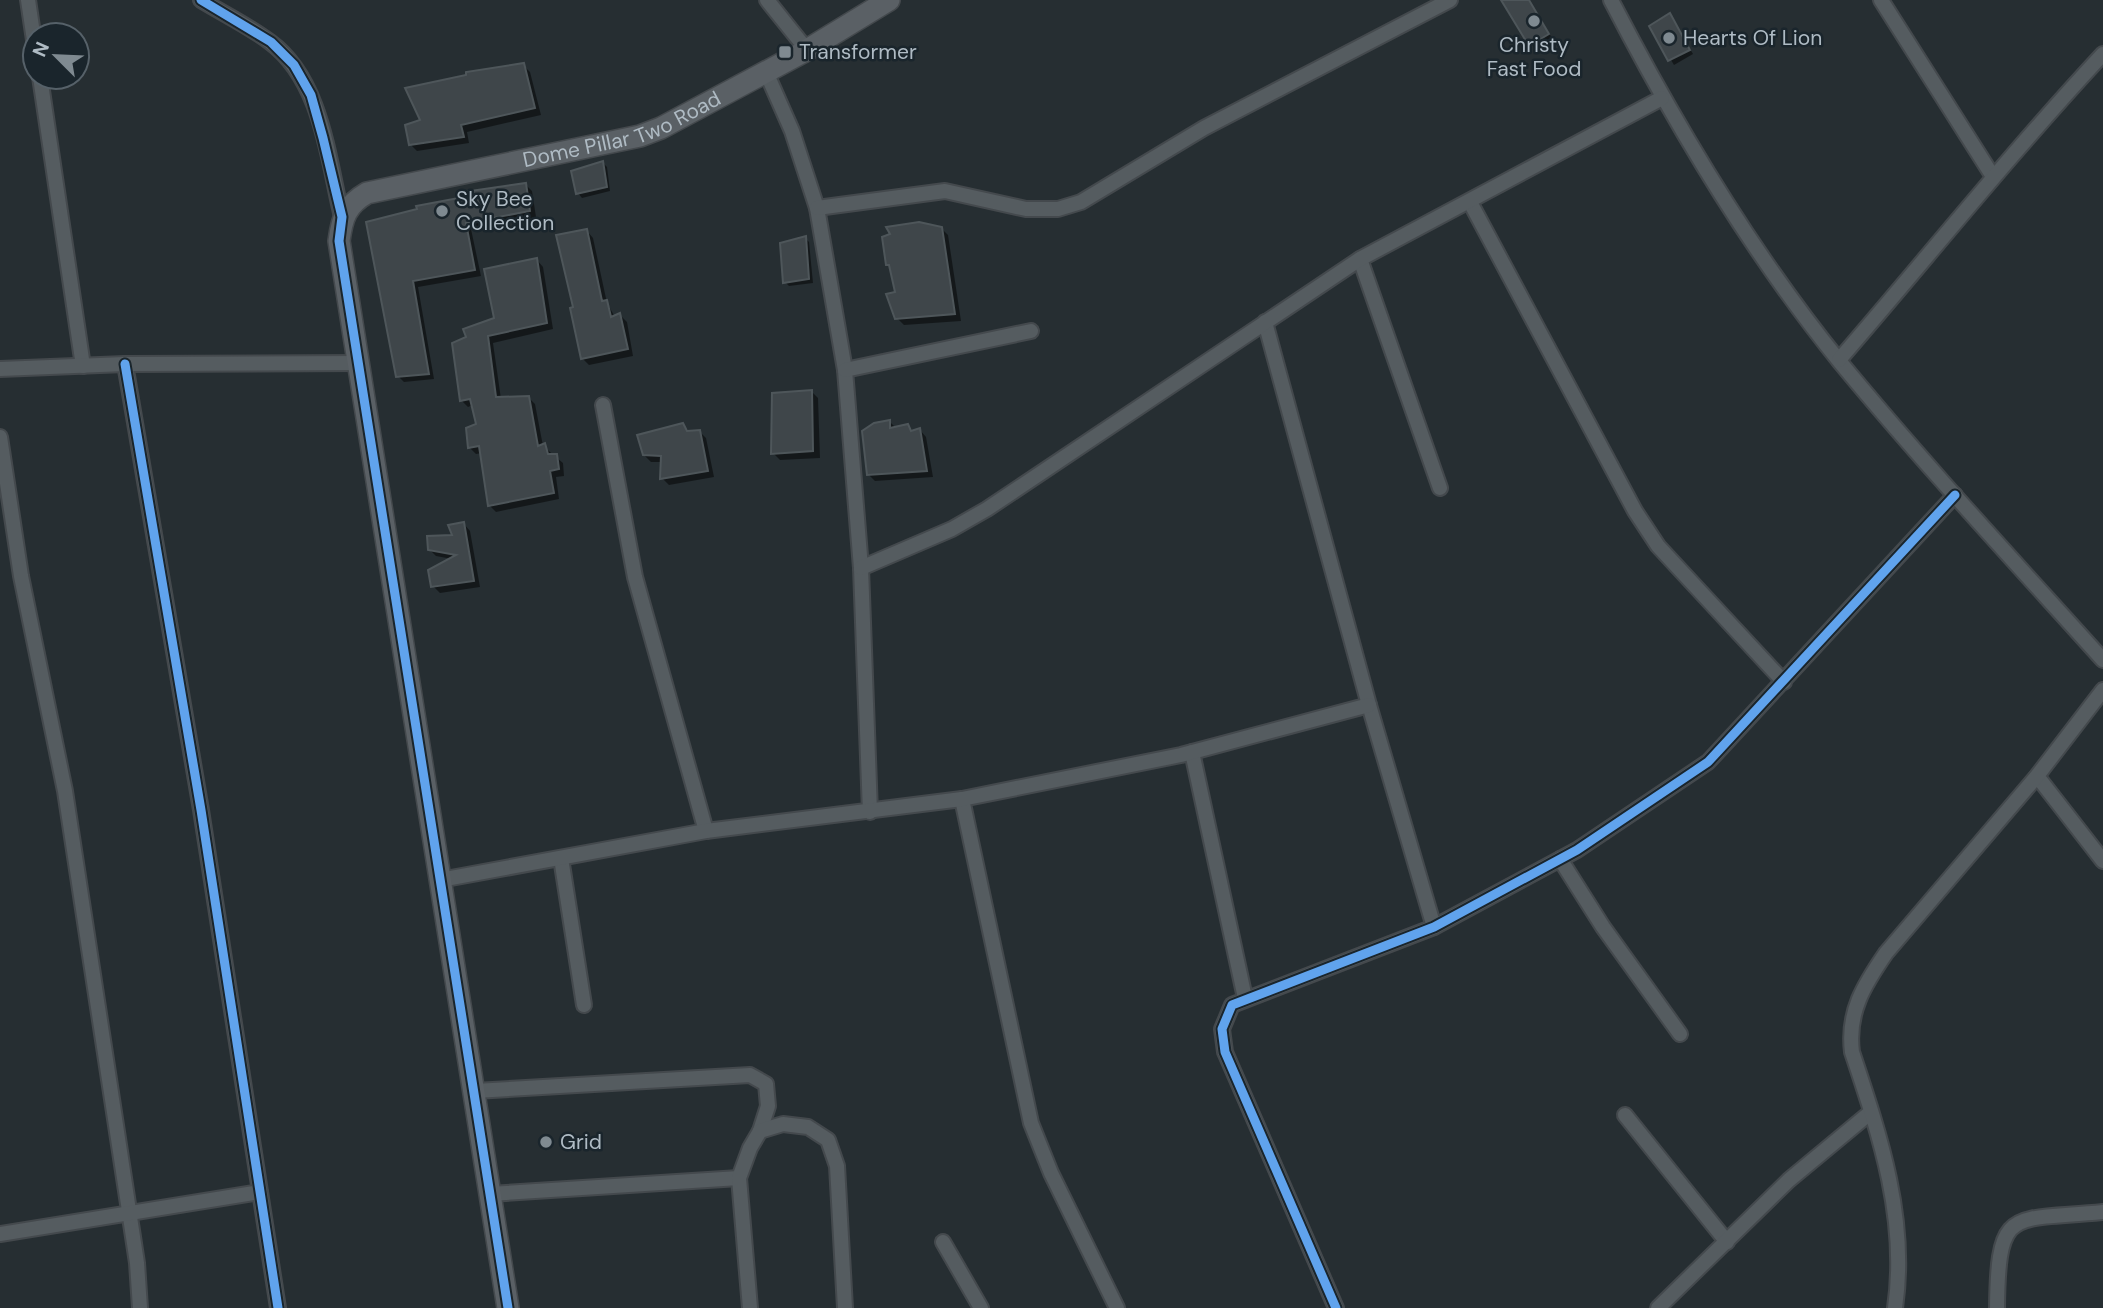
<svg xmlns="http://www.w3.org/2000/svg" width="2103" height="1308" font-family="'DM Sans',sans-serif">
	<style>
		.shadow { fill: #0007 }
		.building { fill: #3f464a; stroke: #4e565a; stroke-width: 2 }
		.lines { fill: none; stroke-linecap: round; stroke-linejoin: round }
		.street-casing { stroke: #44494d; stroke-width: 18 }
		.secondary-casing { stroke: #44494d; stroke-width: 24 }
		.street { stroke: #555c60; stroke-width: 14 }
		.secondary { stroke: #5a6065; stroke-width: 21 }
		.cycleway-casing { stroke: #1a252c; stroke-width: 13 }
		.cycleway { stroke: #60a3ed; stroke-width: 9 }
		.poi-dot { fill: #7f8a91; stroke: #1a252c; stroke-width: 2.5 }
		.labels { text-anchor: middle; stroke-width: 5; stroke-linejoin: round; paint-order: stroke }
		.poi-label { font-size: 21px; fill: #afbbc4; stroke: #1a252c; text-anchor: start }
		.street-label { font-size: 21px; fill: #afbbc4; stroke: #1a252c }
	</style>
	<rect width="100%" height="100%" fill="#262e32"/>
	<g class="shadow">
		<path d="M1504,0H1529L1552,38L1535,49Z"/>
		<path d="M1670,15L1693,54L1674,65L1651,27Z"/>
		<path d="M523,65L530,72L541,115L467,132L469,143L417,151L410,144L422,121L468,76Z"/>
		<path d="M603,163L607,167L610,191L582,198L578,193Z"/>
		<path d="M525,184L532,191L536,217L471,229L481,276L418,287L434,379L404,382L398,376L368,223Z"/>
		<path d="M941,228L948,235L961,321L904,325L897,318V293L892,269L888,264L893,235Z"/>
		<path d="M587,231L593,238L607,303L615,317L620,315L627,322L633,356L589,365L582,358L575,308Z"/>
		<path d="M805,238L809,242L813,283L789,286L785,282Z"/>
		<path d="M537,260L543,267L553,329L493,343L501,399L529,398L535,404L543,446L563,463L564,476L556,477L559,499L496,512L490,506L482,453L476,454L469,447L478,425L473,405L468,407L461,400L468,338L496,319Z"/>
		<path d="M812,392L818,398L820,458L780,460L773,453Z"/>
		<path d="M890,422L896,428L907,426L914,432L920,430L926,437L933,477L875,481L868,474Z"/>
		<path d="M683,425L690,432L699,431L706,438L714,477L669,485L662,478L663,462H651L644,455Z"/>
		<path d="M464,524L470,531L480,587L440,593L433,586L452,559L436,556L429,549L454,537Z"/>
	</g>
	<g class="building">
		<path d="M1501,0H1529L1549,34L1529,46Z"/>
		<path d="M1670,13L1690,50L1668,61L1649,26Z"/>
		<path d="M524,63L535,108L461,125L464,137L409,145L405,125L420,120L405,88L466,75V72Z"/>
		<path d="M603,161L607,187L576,194L571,171Z"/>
		<path d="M526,183L530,211L466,223L475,270L413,281L429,374L396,377L366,222L417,209L416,206L464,197L463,192Z"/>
		<path d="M919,222L942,227L955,314L895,319L886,294L895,292L889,265H886L882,237L890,234L886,227Z"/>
		<path d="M587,229L602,301L607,300L611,317L620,313L628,349L581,359L570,308L573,307L556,235Z"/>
		<path d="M806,236L809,279L783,283L780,243Z"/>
		<path d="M537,258L547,323L488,336L496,397L529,396L538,446L545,443L548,454H557L559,469L550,471L554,493L488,506L479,446L468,448L466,428L476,424L470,399L460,401L452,343L466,337L463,329L494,318L484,269Z"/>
		<path d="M812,390L813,451L771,454L772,393Z"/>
		<path d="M890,420V428L908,424L911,431L920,428L927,471L867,475L862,431L874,423Z"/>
		<path d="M683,423L687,431L700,430L708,471L660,479L661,456L643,455L637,435Z"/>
		<path d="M464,522L474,581L431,587L428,570L456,555L428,550L427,536L452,535L448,525Z"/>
	</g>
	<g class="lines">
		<defs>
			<g id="street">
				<path d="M28,0L35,47"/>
				<path d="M201,0C224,14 249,26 270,42C322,80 328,160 342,217"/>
				<path d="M767,0L807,50"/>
				<path d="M1611,0C1676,126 1750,251 1840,362C1924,464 2014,561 2103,660"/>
				<path d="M1881,0L1992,175"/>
				<path d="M766,72L792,131L817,208L845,370L861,568L870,812"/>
				<path d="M40,77L83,366"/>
				<path d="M1470,202L1635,511L1658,546L1784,682"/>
				<path d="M817,208L945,191L1026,209H1058L1081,202L1204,128L1450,0"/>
				<path d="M1360,259L1440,488"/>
				<path d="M1265,322L1369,705L1434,927"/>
				<path d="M1839,360C1927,258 2011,153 2103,54"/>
				<path d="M125,364L201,810L278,1308"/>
				<path d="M0,369L125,364L361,363"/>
				<path d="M845,370L1031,331"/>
				<path d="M603,405L635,577L706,831"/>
				<path d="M0,437L21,576L65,791L137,1263L140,1308"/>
				<path d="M861,568L952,529L987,509L1360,259L1662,98"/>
				<path d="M1192,752L1245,998"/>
				<path d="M2037,776L2103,861"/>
				<path d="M962,799L1031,1123L1051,1173L1117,1308"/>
				<path d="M561,858L584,1005"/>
				<path d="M1560,859L1603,927L1680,1034"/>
				<path d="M440,880L706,831L962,799L1181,755L1369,705"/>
				<path d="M475,1091L750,1075L766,1084L768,1106L760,1131"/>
				<path d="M1625,1115L1727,1242"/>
				<path d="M490,1194L739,1178"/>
				<path d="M0,1234L260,1192"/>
				<path d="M943,1242L981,1308"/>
				<path d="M750,1308L739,1178L750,1148L760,1131L783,1124L808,1127L828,1140L837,1166L845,1308"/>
				<path d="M1336,1308L1225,1052L1222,1029L1232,1005L1434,927L1577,850L1708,762L1955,495"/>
				<path d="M1658,1308L1789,1180L1871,1112"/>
				<path d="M1895,1308C1908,1219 1880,1136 1852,1052C1847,1012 1864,985 1886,953L2037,776L2103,690"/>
				<path d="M1997,1308C1998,1205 2011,1221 2103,1212"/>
			</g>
			<g id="secondary">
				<path id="s1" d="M508,1308L339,241C342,218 346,205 367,193L640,136L661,128L807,50L889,0"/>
			</g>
		</defs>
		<use href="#street" class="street-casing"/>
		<use href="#secondary" class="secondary-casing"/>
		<use href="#street" class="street"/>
		<use href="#secondary" class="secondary"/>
		<defs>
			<g id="cycleway">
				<path d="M201,0L271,42L294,65L311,95L323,138L342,217L339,241L508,1308"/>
				<path d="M125,364L201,810L278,1308"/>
				<path d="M1336,1308L1225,1052L1222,1029L1232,1005L1434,927L1577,850L1708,762L1955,495"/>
			</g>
		</defs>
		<use href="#cycleway" class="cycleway-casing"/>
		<use href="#cycleway" class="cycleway"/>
	</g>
	<g class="poi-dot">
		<circle cx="1534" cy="21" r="7"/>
		<circle cx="1669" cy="38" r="7"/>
		<rect x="778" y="45" width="14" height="14" rx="3.5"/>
		<circle cx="442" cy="211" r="7"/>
		<circle cx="546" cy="1142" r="7"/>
	</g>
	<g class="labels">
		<g class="poi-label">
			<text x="1683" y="45">Hearts Of Lion</text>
			<text x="1534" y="52" text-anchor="middle">Christy<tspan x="1534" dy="24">Fast Food</tspan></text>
			<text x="799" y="59">Transformer</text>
			<text x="456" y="206">Sky Bee<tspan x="456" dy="24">Collection</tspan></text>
			<text x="560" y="1149">Grid</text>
		</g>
		<g class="street-label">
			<text dy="7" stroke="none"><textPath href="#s1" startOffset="1402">Dome Pillar Two Road</textPath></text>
		</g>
	</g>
	<g transform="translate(56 56) rotate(294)"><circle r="33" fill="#1a252c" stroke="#566169" stroke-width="2"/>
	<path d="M0-5L12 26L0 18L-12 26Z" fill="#7f8a91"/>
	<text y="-10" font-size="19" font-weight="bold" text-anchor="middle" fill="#afbbc4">N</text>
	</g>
</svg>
